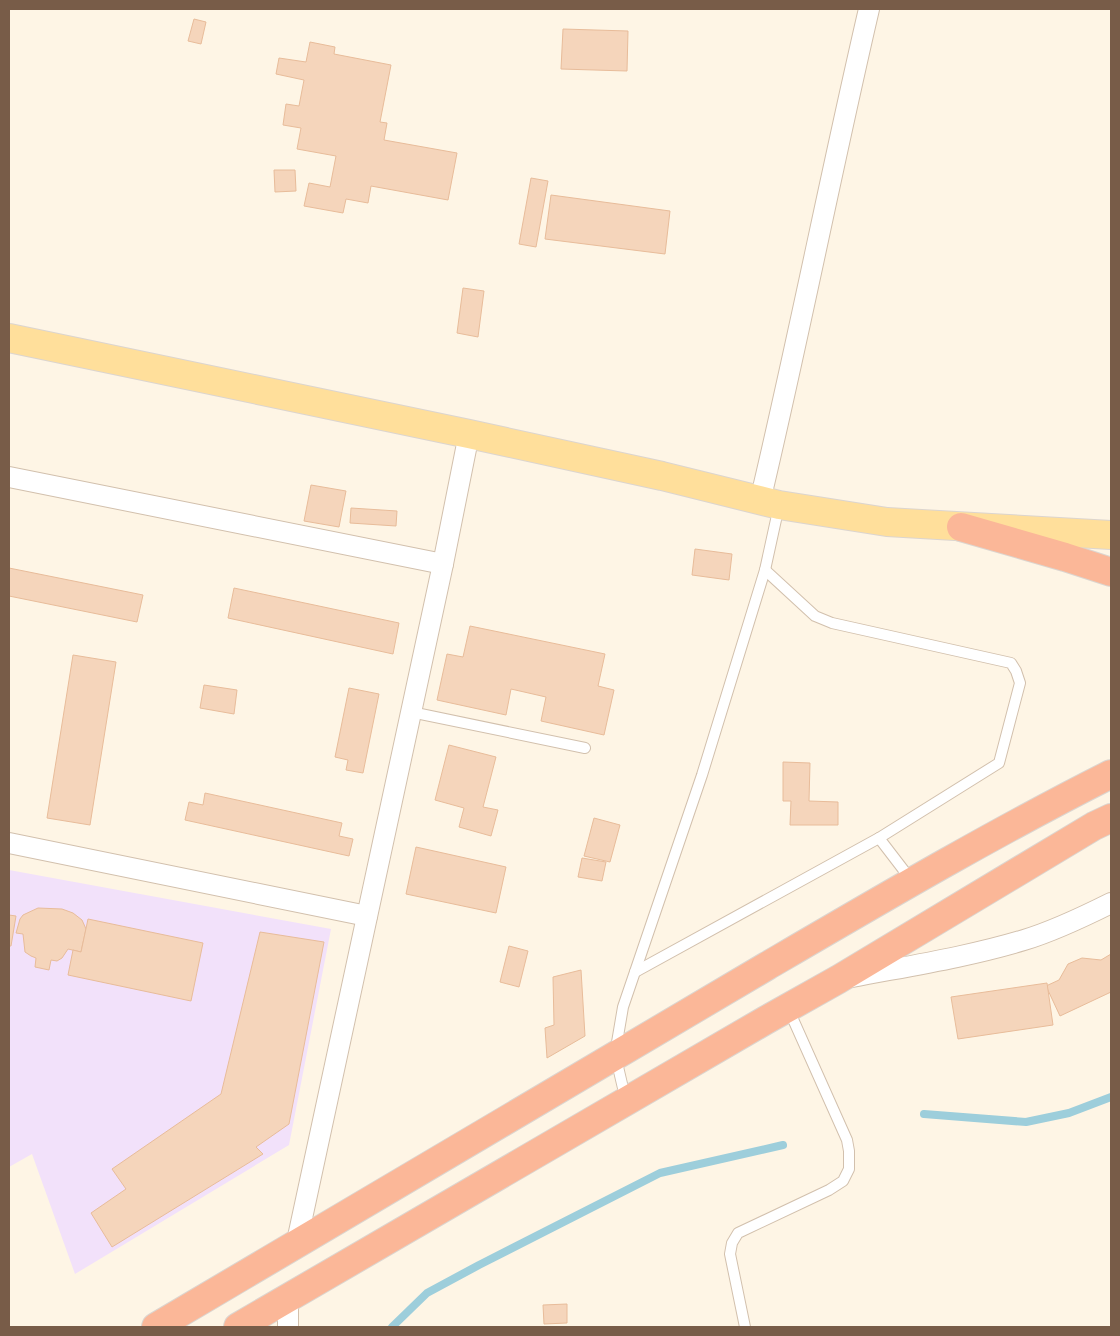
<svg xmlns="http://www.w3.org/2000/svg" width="1120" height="1336" font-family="'Titillium Web',sans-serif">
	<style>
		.education { fill: #f2e1fa }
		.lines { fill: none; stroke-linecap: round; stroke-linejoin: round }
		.stream { stroke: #9dcedb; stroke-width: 8 }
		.building { fill: #f5d5bb; stroke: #e8bc9a }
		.lane-casing { stroke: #d2c0ad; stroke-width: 12 }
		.street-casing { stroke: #d2c0ad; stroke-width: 22 }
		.primary-casing { stroke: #dcd5cf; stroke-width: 30 }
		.highway-casing { stroke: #dcd5cf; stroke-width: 30 }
		.lane { stroke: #fff; stroke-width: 10 }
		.street { stroke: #fff; stroke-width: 20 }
		.primary { stroke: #ffdf9b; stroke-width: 28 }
		.highway { stroke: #fbb798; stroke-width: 28 }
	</style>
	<rect width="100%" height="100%" fill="#fef5e5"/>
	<path class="education" d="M9,870L331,929L289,1145L75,1274L32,1154L9,1167Z"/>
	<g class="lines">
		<g class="stream">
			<path d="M924,1114L1026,1122L1069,1113L1111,1097"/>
			<path d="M392,1327L427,1293L479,1265L660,1173L783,1145"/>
		</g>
	</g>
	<g class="building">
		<path d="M194,19L206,22L201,44L188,41Z"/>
		<path d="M563,29L628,31L627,71L561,69Z"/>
		<path d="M310,42L335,47L334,54L391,65L380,122L387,123L384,140L457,153L448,200L371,186L368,203L346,199L343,213L304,206L309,183L330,187L336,156L297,149L301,128L283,125L286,104L299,106L304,80L276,74L279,58L306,62Z"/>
		<path d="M274,170H295L296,191L275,192Z"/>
		<path d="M531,178L548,181L536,247L519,244Z"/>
		<path d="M551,195L670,211L665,254L545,239Z"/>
		<path d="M463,288L484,291L478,337L457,333Z"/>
		<path d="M311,485L346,491L339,527L304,521Z"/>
		<path d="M351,508L397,511L396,526L350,523Z"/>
		<path d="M695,549L732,554L729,580L692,575Z"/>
		<path d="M9,568L143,595L137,622L9,596Z"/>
		<path d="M234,588L399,623L393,654L228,618Z"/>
		<path d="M470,626L605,654L598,686L614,690L604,735L541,721L546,697L511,689L506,715L437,700L447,654L463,657Z"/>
		<path d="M73,655L116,662L90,825L47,818Z"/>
		<path d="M204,685L237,690L234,714L200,708Z"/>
		<path d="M349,688L379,694L363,773L346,770L348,760L335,757Z"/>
		<path d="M449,745L496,757L483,807L498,810L491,836L459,827L464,808L435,800Z"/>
		<path d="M783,762L810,763L809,801L838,802V825H790L791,801H783Z"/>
		<path d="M205,793L342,823L339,836L353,839L349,856L185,820L189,802L203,805Z"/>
		<path d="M594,818L620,825L610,862L584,856Z"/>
		<path d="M416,847L506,867L496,913L406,894Z"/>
		<path d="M582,858L606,862L602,881L578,877Z"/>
		<path d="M38,908L62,909L73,913L82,920L86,929L81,952L68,949L62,958L57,961L51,960L49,970L35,967L36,958L31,956L25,952L23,934L16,933L20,919L23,915Z"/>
		<path d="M9,915L16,916L11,946H9Z"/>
		<path d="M88,919L203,943L191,1001L68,975L73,950L81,952Z"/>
		<path d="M260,932L324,942L289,1124L256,1147L263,1154L112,1247L91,1213L126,1189L112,1169L221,1094Z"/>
		<path d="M509,946L528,951L519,987L500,982Z"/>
		<path d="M1111,954V992L1060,1016L1046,986L1059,980L1068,964L1082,958L1101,960Z"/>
		<path d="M581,970L585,1036L547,1058L545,1028L554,1025L553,977Z"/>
		<path d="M1047,983L1053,1025L958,1039L951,997Z"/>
		<path d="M567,1304V1323L544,1324L543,1305Z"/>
	</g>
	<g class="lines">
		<defs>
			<g id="lane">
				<path d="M411,712L585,748"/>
				<path d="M879,838L912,881"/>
				<path d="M635,972L879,838L999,763L1020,683L1016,671L1011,663L832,623L815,616L765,570"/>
				<path d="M626,1101L615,1054L623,1007L702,775L765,570L779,506"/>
				<path d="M745,1327L730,1254L732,1243L738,1233L829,1190L843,1181L849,1169V1151L847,1140L788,1008"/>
			</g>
			<g id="street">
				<path d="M9,477L443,564"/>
				<path d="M760,501C799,337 831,172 869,9"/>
				<path d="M9,843L367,916"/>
				<path d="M852,977C909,966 968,957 1024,940C1054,931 1083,917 1111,903"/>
				<path d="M296,1246L443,564L469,434"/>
				<path d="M288,1327V1298"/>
			</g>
			<path id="primary" d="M9,338L469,434L662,476L779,505L887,522L1111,535"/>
			<g id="highway">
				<path d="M961,527L1065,557L1111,572"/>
				<path d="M156,1327C360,1208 562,1085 767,966C880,900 994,833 1111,774"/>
				<path d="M238,1327L766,1020L839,979L1094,826L1111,818"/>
			</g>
		</defs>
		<use href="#lane" class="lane-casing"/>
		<use href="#street" class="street-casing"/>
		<use href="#primary" class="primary-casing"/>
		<use href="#highway" class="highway-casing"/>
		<use href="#lane" class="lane"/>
		<use href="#street" class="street"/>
		<use href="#primary" class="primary"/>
		<use href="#highway" class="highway"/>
	</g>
	<rect width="1120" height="1336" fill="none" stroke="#785c48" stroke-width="20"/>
</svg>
